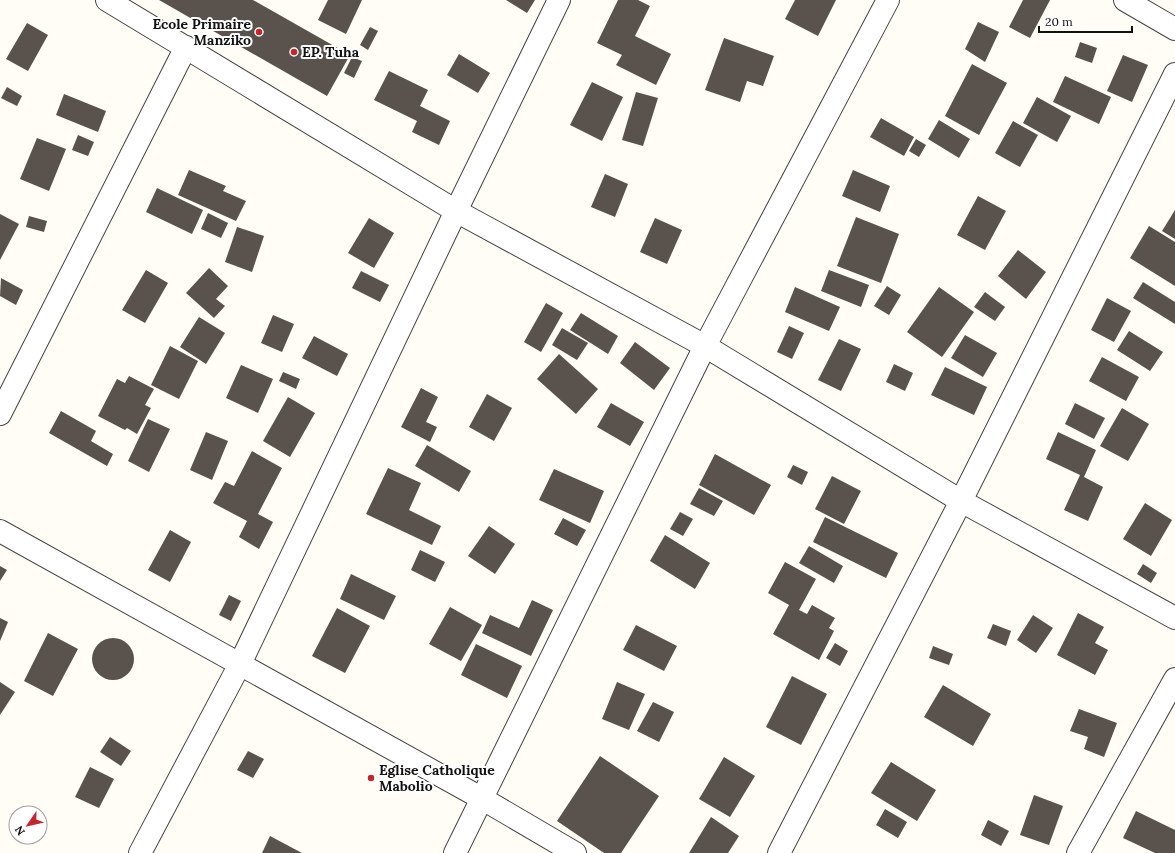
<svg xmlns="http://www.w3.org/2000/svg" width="1175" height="853" font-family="Lora,serif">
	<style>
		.building { fill: #5a524d }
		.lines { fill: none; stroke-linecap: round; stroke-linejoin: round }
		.minor-casing { stroke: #444; stroke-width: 24 }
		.tertiary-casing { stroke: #444; stroke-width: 24 }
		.minor { stroke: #fff; stroke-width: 22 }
		.tertiary { stroke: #fff; stroke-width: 22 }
		.poi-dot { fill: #c4262e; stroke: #fff; stroke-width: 1.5 }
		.labels { text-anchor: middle; stroke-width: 4; stroke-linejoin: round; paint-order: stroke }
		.poi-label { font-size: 14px; font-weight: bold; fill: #111; stroke: #fff; text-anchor: start }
	</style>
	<rect width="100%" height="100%" fill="#fffdf5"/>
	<g class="building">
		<path d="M159,0H253L350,55L327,96Z"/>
		<path d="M328,0H362L346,34L318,20Z"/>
		<path d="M506,0H535L527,13Z"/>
		<path d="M618,0H638L650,6L635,36L671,54L656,85L616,65L622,55L597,43Z"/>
		<path d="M795,0H836L818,36L785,19Z"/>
		<path d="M1023,0H1050L1030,38L1009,27Z"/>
		<path d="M978,22L999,32L985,62L965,49Z"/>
		<path d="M27,23L48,35L28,71L6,59Z"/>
		<path d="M370,27L378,31L368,50L360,45Z"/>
		<path d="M724,38L774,56L763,86L747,81L740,102L705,90Z"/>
		<path d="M1080,42L1097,48L1092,63L1075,57Z"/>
		<path d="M459,54L490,73L478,93L447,75Z"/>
		<path d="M1123,55L1148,65L1132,102L1107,91Z"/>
		<path d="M352,57L362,61L354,78L344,73Z"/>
		<path d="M972,64L1007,83L979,135L945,116Z"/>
		<path d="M389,71L428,90L420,106L450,121L439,145L412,132L417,121L374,100Z"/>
		<path d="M1065,76L1111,97L1099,124L1053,102Z"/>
		<path d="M592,82L623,97L602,141L570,125Z"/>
		<path d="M7,87L22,96L17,106L1,98Z"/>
		<path d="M636,92L658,98L643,146L622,140Z"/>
		<path d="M64,94L106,111L98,132L56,115Z"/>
		<path d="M1037,97L1071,116L1057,142L1023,123Z"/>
		<path d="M881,118L914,137L904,156L870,137Z"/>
		<path d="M939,120L970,139L959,158L928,139Z"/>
		<path d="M1013,121L1038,135L1020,167L995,153Z"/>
		<path d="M78,135L94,142L88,156L72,150Z"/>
		<path d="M37,138L66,149L49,191L20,179Z"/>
		<path d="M916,139L926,145L919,157L909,151Z"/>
		<path d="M189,170L226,186L223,191L246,201L236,221L178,195Z"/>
		<path d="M853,170L890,186L880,212L842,196Z"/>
		<path d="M605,174L628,184L615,217L591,207Z"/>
		<path d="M157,188L203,210L192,234L146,212Z"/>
		<path d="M978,196L1006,211L985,250L957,235Z"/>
		<path d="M1175,210V239L1162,231Z"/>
		<path d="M208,213L228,223L221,238L201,229Z"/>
		<path d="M0,214L19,224L0,260Z"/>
		<path d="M29,216L47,221L44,232L26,227Z"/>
		<path d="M856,217L899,234L881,283L837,266Z"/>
		<path d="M369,218L394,233L374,268L348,253Z"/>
		<path d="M655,218L682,230L667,264L640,252Z"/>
		<path d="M1149,226L1175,242V286L1130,258Z"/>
		<path d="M237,227L264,236L252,272L225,262Z"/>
		<path d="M1018,250L1046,272L1026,299L998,276Z"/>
		<path d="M209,268L228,286L216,299L225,306L214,318L186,293Z"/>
		<path d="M146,270L168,283L145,323L122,310Z"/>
		<path d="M829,270L869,285L861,307L821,291Z"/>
		<path d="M361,271L389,285L380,302L352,288Z"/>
		<path d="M1,278L23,290L16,305L0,296Z"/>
		<path d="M1143,282L1175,302V324L1133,298Z"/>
		<path d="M887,286L901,295L889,315L874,306Z"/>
		<path d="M795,287L840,307L829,331L785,312Z"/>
		<path d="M939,287L974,312L942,357L907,332Z"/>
		<path d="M985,292L1005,307L995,321L974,307Z"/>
		<path d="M1107,298L1131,311L1114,342L1091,330Z"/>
		<path d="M546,303L563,313L541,352L524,342Z"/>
		<path d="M581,313L618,336L608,354L570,330Z"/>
		<path d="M273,315L294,324L282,352L261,343Z"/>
		<path d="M199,317L225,333L206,364L180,347Z"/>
		<path d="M789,326L804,333L792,359L777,352Z"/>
		<path d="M562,328L588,343L577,360L552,345Z"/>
		<path d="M1129,331L1163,352L1150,371L1117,350Z"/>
		<path d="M965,335L997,353L983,377L951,358Z"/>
		<path d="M314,336L348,354L337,376L302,358Z"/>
		<path d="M839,339L861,349L841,391L818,380Z"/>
		<path d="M635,342L670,368L654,390L620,363Z"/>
		<path d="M170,346L198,361L179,399L151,385Z"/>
		<path d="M559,354L598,389L576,414L537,379Z"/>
		<path d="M1102,357L1139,377L1126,401L1089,381Z"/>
		<path d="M894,364L913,373L905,391L886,382Z"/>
		<path d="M241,365L273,379L258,413L226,398Z"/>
		<path d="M945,367L987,387L974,415L931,395Z"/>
		<path d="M283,372L300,379L296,389L279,381Z"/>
		<path d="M129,376L154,389L145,405L151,408L137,434L127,428L125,430L98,416L117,379L125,383Z"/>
		<path d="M421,388L438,397L426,422L437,427L430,442L401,427Z"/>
		<path d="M487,394L512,408L494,441L469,427Z"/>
		<path d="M288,397L315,413L290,457L263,441Z"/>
		<path d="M611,403L644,422L630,446L597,427Z"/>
		<path d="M1075,403L1105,418L1094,439L1065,424Z"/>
		<path d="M1122,408L1149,424L1128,461L1100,446Z"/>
		<path d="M61,411L96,431L91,441L113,454L107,466L49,433Z"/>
		<path d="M148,419L170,429L149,472L128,461Z"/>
		<path d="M206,432L228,441L212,480L190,470Z"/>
		<path d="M1058,432L1096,450L1084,477L1103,487L1088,521L1064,510L1080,475L1046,459Z"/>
		<path d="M427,445L471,471L459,492L415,466Z"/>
		<path d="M252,451L282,468L258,514L273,522L259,549L239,537L247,521L213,503L225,482L234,486Z"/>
		<path d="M715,454L771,485L754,515L699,485Z"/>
		<path d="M793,465L808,472L802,485L787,477Z"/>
		<path d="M388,468L421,483L409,510L441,526L432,545L366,514Z"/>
		<path d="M554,469L604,491L590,523L539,500Z"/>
		<path d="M832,476L861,491L844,524L815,509Z"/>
		<path d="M699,488L723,501L714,516L690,504Z"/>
		<path d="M1145,503L1172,520L1151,556L1123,539Z"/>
		<path d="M680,512L693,519L683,536L670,529Z"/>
		<path d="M825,517L898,553L886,578L813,542Z"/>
		<path d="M563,518L586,530L577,546L554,534Z"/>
		<path d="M489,526L515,544L495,574L468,556Z"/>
		<path d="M170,530L191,542L170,582L148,570Z"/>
		<path d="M665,535L710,563L695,589L650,561Z"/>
		<path d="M809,546L843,566L834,583L799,563Z"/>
		<path d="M420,550L445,562L435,582L411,570Z"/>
		<path d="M785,562L816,579L799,610L807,614L812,605L835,618L829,628L834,631L819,660L773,634L789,605L768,593Z"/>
		<path d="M1143,564L1157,573L1151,583L1137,574Z"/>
		<path d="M0,566L7,570L0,581Z"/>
		<path d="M351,574L396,596L384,620L340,599Z"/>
		<path d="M229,595L241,601L231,621L219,615Z"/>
		<path d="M532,600L553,610L531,656L482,633L490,615L519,628Z"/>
		<path d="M450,607L482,625L461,661L429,644Z"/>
		<path d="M337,608L370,626L345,673L312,656Z"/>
		<path d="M1078,613L1104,627L1095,643L1108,650L1095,675L1057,655Z"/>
		<path d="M1033,615L1053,628L1036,653L1017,640Z"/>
		<path d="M0,618L8,622L0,641Z"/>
		<path d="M993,624L1011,631L1006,646L987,638Z"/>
		<path d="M636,625L677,646L664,671L623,650Z"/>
		<path d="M48,633L78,649L53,696L24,681Z"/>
		<circle cx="113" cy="659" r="21"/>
		<path d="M835,643L848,651L840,666L826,658Z"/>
		<path d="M476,644L522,666L507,698L461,675Z"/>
		<path d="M933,646L953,654L949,665L929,658Z"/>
		<path d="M792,676L827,694L801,745L766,727Z"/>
		<path d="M0,682L15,692L0,715Z"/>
		<path d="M617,682L645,694L629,730L602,719Z"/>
		<path d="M943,685L991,714L973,746L924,717Z"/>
		<path d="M653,702L674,712L659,742L637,731Z"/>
		<path d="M1079,709L1117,723L1104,757L1084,749L1088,737L1070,731Z"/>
		<path d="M110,737L131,751L121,766L100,752Z"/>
		<path d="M248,751L264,759L253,778L237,770Z"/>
		<path d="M600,756L659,796L621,853H604L557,821Z"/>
		<path d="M724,757L755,776L730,817L699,799Z"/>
		<path d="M891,762L936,790L917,821L871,793Z"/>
		<path d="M90,767L114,779L99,808L75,797Z"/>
		<path d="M1034,795L1063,806L1049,845L1020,835Z"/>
		<path d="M885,809L907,822L898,838L876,825Z"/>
		<path d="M1136,811L1175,830V853H1155L1123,838Z"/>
		<path d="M711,817L739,836L728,853H689Z"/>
		<path d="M988,820L1009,831L1001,846L981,835Z"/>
		<path d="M270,836L302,853H262Z"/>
	</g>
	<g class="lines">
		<defs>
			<g id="minor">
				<path d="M107,0L456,211L705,346L961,501L1175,618"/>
				<path d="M1125,0L1175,29"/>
				<path d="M0,414L186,47"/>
				<path d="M0,531L481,798L575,853"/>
				<path d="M455,853L705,346L888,0"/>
				<path d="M779,853L961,501L1175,74"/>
				<path d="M1078,853L1175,679"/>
			</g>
			<path id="tertiary" d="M140,853L240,664L456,211L559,0"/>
		</defs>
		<use href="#minor" class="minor-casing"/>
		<use href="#tertiary" class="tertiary-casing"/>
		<use href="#minor" class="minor"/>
		<use href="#tertiary" class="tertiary"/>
	</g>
	<g class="poi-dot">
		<circle cx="259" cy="32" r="4"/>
		<circle cx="294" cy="52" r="4"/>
		<circle cx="371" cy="778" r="4"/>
	</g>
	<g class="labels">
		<g class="poi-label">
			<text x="251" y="29" text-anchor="end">Ecole Primaire<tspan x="251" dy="16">Manziko</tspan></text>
			<text x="302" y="57">EP. Tuha</text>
			<text x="379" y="775">Eglise Catholique<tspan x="379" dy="16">Mabolio</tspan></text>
		</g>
	</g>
	<g transform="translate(28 825) rotate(236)"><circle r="19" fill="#ffffff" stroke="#a0a0a0"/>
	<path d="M0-3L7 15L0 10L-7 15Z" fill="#c4262e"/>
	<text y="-6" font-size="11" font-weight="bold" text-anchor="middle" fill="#111111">N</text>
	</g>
	<path d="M1039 26v6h93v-6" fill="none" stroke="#111111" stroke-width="2"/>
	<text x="1045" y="26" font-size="12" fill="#111111" stroke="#ffffff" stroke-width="3" paint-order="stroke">20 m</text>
</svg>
